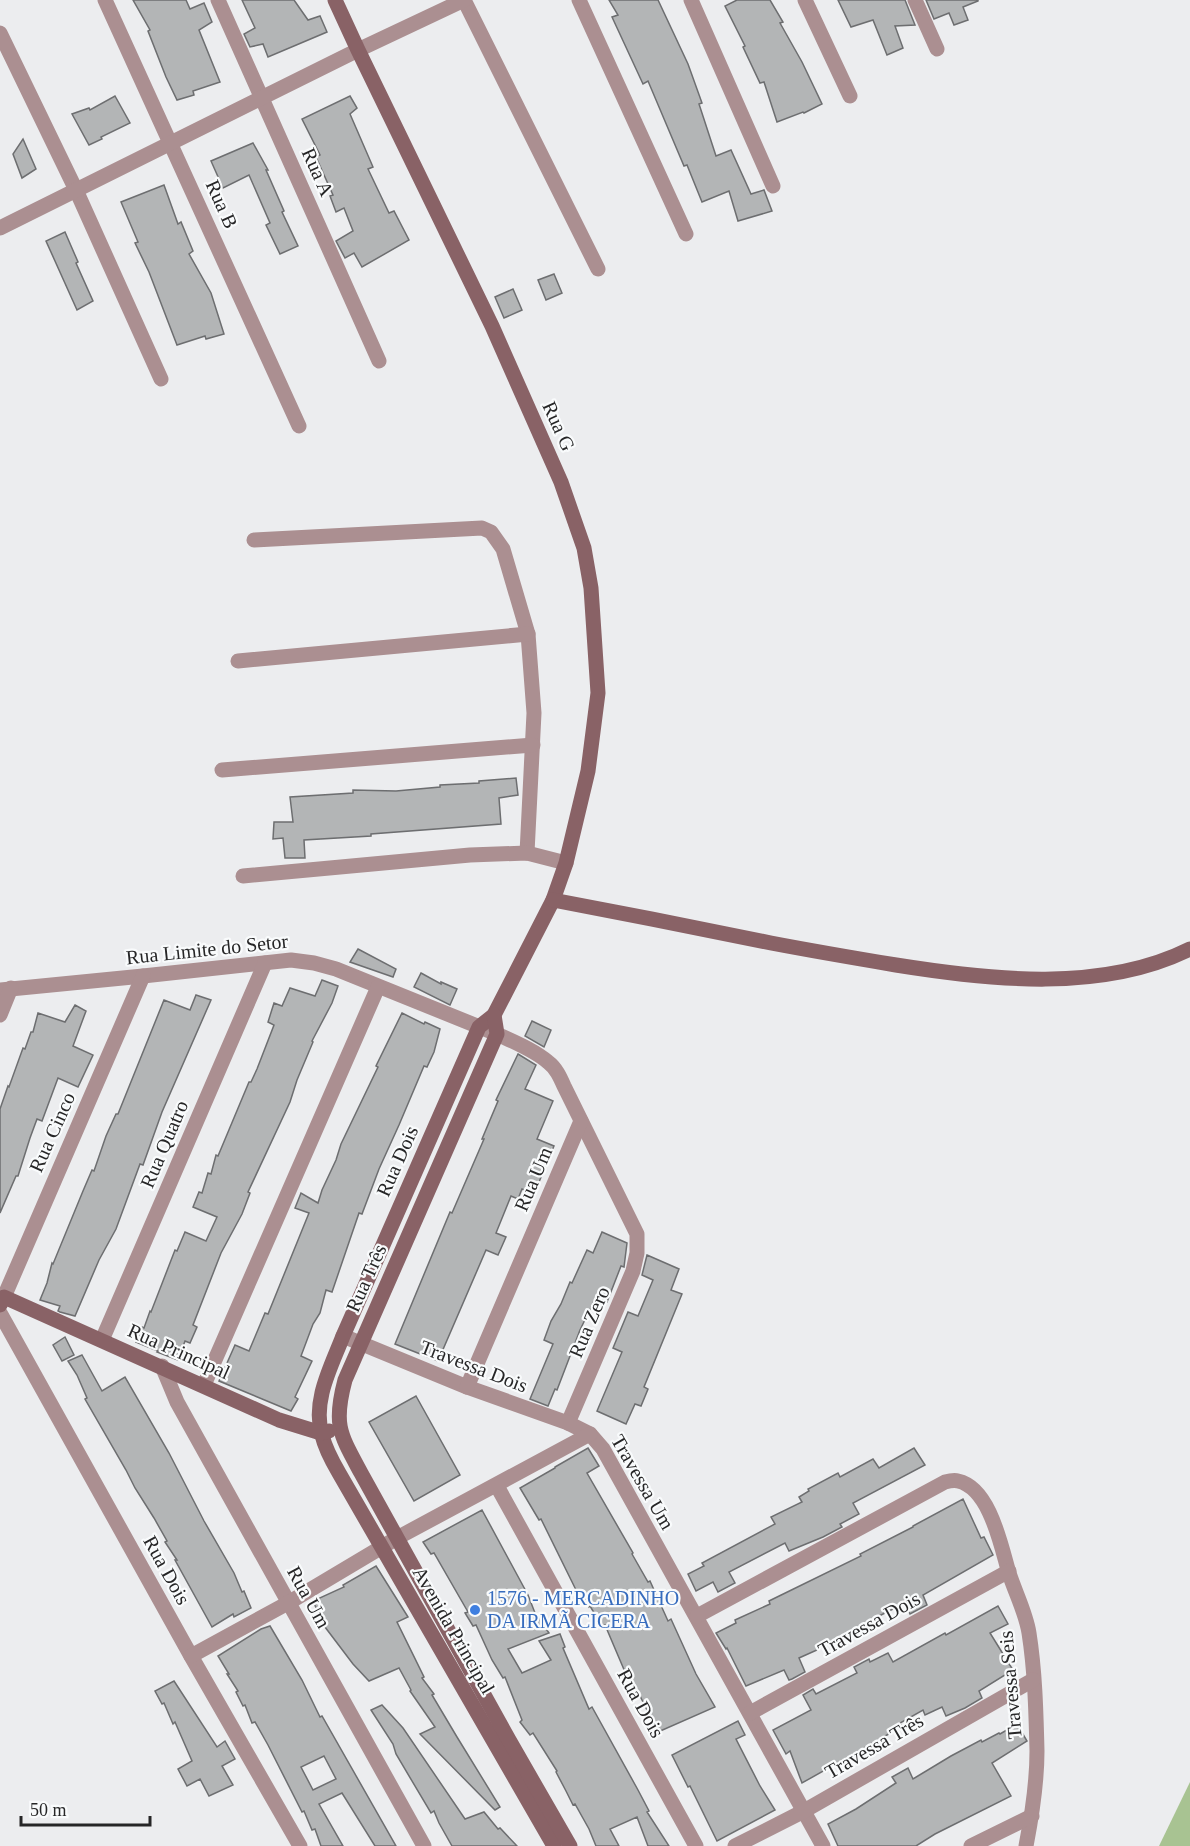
<svg xmlns="http://www.w3.org/2000/svg" width="1190" height="1846" font-family="'Times New Roman',serif">
	<style>
		.forest { fill: #a8c392 }
		.building { fill: #b3b5b6; stroke: #6d6e70; stroke-width: 1.5; fill-rule: evenodd }
		.lines { fill: none; stroke-linecap: round; stroke-linejoin: round }
		.street { stroke: #ab8f91; stroke-width: 15 }
		.secondary { stroke: #896266; stroke-width: 15 }
		.shop-dot { fill: #3f7fe0; stroke: #f9fbfc; stroke-width: 2 }
		.labels { text-anchor: middle; stroke-width: 4.5; stroke-linejoin: round; paint-order: stroke }
		.street-label { font-size: 20px; fill: #262627; stroke: #f9fbfc }
		.shop-label { font-size: 20px; fill: #366cbe; stroke: #f9fbfc; text-anchor: start }
	</style>
	<rect width="100%" height="100%" fill="#ecedef"/>
	<path class="forest" d="M1190,1782V1846H1159Z"/>
	<g class="building">
		<path d="M133,0H186L190,9L204,3L212,22L199,30L220,82L193,91L194,95L177,100L166,77L148,31L150,30Z"/>
		<path d="M242,0H294L308,20L320,16L327,32L268,57L263,44L250,47L244,34L255,28Z"/>
		<path d="M609,0H658L688,64L702,103L699,104L716,156L731,150L751,194L764,190L772,211L738,221L729,191L702,202L687,165L684,166L648,81L643,84L612,17L618,15Z"/>
		<path d="M737,0H770L783,22L780,23L802,62L822,104L804,113L803,112L777,122L764,82L760,83L743,47L745,46L725,6Z"/>
		<path d="M838,0H905L915,25L895,26L903,48L887,55L873,20L851,27Z"/>
		<path d="M926,0H978V1L963,7L968,20L954,25L949,13L934,19Z"/>
		<path d="M115,96L130,123L101,137L102,139L89,145L72,114L89,108L90,110Z"/>
		<path d="M350,96L357,108L350,114L373,167L368,169L389,213L394,211L409,240L362,267L354,253L345,258L336,241L353,231L344,208L336,212L330,196L333,195L316,157L320,155L302,119Z"/>
		<path d="M23,139L36,169L22,178L13,154Z"/>
		<path d="M253,143L268,170H266L284,211L282,212L298,246L280,254L266,225L270,223L249,175L223,188L211,161Z"/>
		<path d="M164,185L178,224L181,222L193,251L189,254L211,293L224,334L206,339L205,336L177,345L149,272L135,243L138,242L121,202Z"/>
		<path d="M65,232L78,262L76,263L93,301L77,310L46,241Z"/>
		<path d="M554,274L562,293L546,300L538,280Z"/>
		<path d="M513,289L522,310L504,318L495,297Z"/>
		<path d="M516,778L518,795L499,798L501,824L371,834V836L304,840L305,858H285L283,838L273,839L274,822H293L290,797L353,793V790L396,791L440,787V785L479,783V781Z"/>
		<path d="M358,949L396,969L393,977L350,962Z"/>
		<path d="M421,973L441,984V982L457,989L450,1005L414,987Z"/>
		<path d="M322,980L338,986L332,1003L312,1041L313,1042L297,1080L290,1102L248,1192L250,1193L242,1214L221,1253L193,1325L197,1327L190,1343L185,1341L178,1360L157,1352L158,1351L136,1342L142,1327L144,1328L150,1311L151,1312L175,1250L177,1251L185,1232L206,1241L217,1217L193,1207L199,1192L202,1193L208,1173L211,1174L216,1155L218,1156L249,1082H251L257,1069L274,1025L268,1022L274,1003L282,1006L290,988L315,996Z"/>
		<path d="M196,995L211,1000L162,1112L143,1165L140,1164L116,1229L99,1260L75,1316L60,1312L58,1311L60,1306L40,1300L47,1283L52,1263L53,1264L83,1191L92,1170L94,1171L106,1136L116,1114H118L164,1000L190,1010Z"/>
		<path d="M75,1005L86,1011L73,1046L93,1055L78,1087L58,1078L42,1121L37,1119L30,1138L18,1176H16L0,1213V1109L8,1086L9,1087L23,1048L25,1049L31,1032H33L38,1013L65,1022Z"/>
		<path d="M402,1013L424,1024L425,1022L440,1029L434,1052L427,1067L424,1066L399,1125L379,1169L362,1214L359,1213L332,1292L326,1290L320,1313L313,1324L301,1356L312,1361L295,1397L298,1399L291,1411L219,1381L235,1345L249,1351L265,1313L268,1314L309,1213L295,1208L301,1193L318,1203L322,1190L336,1160L341,1144L378,1067L376,1066Z"/>
		<path d="M532,1021L551,1030L544,1047L525,1036Z"/>
		<path d="M518,1054L536,1065L525,1089L553,1101L537,1139L554,1146L534,1194L522,1189L518,1199L511,1196L496,1233L506,1237L498,1255L486,1250L438,1361L395,1344L450,1212L452,1213L484,1139H482L498,1101L496,1100Z"/>
		<path d="M602,1232L627,1243L624,1267L621,1266L607,1302L596,1297L580,1330L557,1390L555,1389L548,1406L530,1399L553,1344L544,1340L551,1321L561,1304L570,1282L572,1283L587,1250L593,1253Z"/>
		<path d="M647,1255L679,1269L671,1290L682,1294L644,1387L648,1389L641,1406L635,1404L626,1424L597,1411L622,1352L613,1348L628,1312L638,1316L653,1280L642,1275Z"/>
		<path d="M65,1337L74,1355L62,1361L53,1345Z"/>
		<path d="M82,1355L102,1391L125,1377L169,1453L204,1521L234,1573L242,1592L244,1591L251,1608L234,1617L233,1614L212,1627L175,1560H177L165,1542L167,1541L154,1518L135,1488L126,1470L85,1399L87,1398L77,1375L68,1361Z"/>
		<path d="M416,1396L460,1475L414,1501L369,1422Z"/>
		<path d="M588,1448L599,1466L587,1473L633,1553L632,1554L648,1582L650,1581L668,1621L671,1619L696,1674L715,1707L658,1732L640,1696L638,1697L630,1678L628,1679L605,1625L602,1626L590,1606L589,1607L583,1591L578,1594L541,1519L539,1520L520,1488L555,1468V1467Z"/>
		<path d="M914,1448L925,1465L853,1503L859,1514L840,1524L842,1527L823,1537L789,1551L785,1543L729,1572L735,1583L718,1592L713,1582L696,1591L688,1574L704,1566L702,1563L775,1524L771,1517L802,1502L799,1497L809,1491L808,1489L838,1473L840,1477L873,1459L879,1468Z"/>
		<path d="M963,1499L981,1538L984,1537L993,1555L923,1595L927,1605L910,1614L905,1603L869,1621L851,1631V1632L834,1640L835,1642L799,1658L805,1672L792,1679L789,1680L784,1670L746,1686L727,1648L726,1649L716,1633L736,1623L735,1620L770,1604L769,1601L861,1556L860,1554L913,1527V1526Z"/>
		<path d="M482,1510L528,1595L535,1613L549,1633L508,1649L522,1673L551,1660L539,1641L560,1634L565,1647L563,1648L589,1709L592,1707L638,1790L649,1811L647,1812L669,1846H648L637,1817L610,1829L619,1846H596L589,1829L575,1804L573,1805L566,1791L556,1772L557,1771L533,1733L530,1735L520,1722L522,1720L505,1677L503,1678L492,1660L476,1625L473,1626L465,1613L468,1612L434,1553L431,1554L423,1542Z"/>
		<path d="M376,1566L408,1617L397,1622L424,1677L422,1678L434,1694L432,1695L457,1737L500,1807L495,1810L420,1734L435,1727L410,1691L411,1690L399,1668L369,1681L353,1664L325,1627L313,1601L344,1587L343,1585Z"/>
		<path d="M998,1606L1008,1624L990,1633L1013,1670L979,1691L982,1698L965,1708L946,1716L942,1707L925,1715L923,1710L900,1723L902,1728L894,1731L802,1783L790,1751L786,1754L773,1730L811,1710L803,1695L813,1689L816,1694L857,1673L854,1667L869,1659L870,1662L888,1653L893,1662L945,1633L946,1635Z"/>
		<path d="M270,1626L302,1680L320,1717L322,1716L396,1846H375L342,1793L319,1804L343,1846H321L315,1829L312,1830L304,1811L302,1812L268,1745L255,1722L252,1723L245,1705L243,1706L236,1692L238,1691L227,1674H229L218,1656L261,1629ZM324,1756L336,1779L313,1790L301,1767Z"/>
		<path d="M174,1681L217,1747L225,1741L235,1759L222,1766L233,1785L209,1796L200,1779L187,1786L178,1769L192,1761L175,1722L173,1724L164,1703L162,1704L155,1691Z"/>
		<path d="M382,1705L403,1728L465,1819L484,1812L498,1829L500,1828L517,1846H452L439,1823L434,1811L431,1813L396,1754L393,1744L371,1710Z"/>
		<path d="M738,1721L745,1735L736,1739L760,1786L775,1810L717,1841L690,1786L688,1787L672,1755Z"/>
		<path d="M1017,1724L1027,1741L992,1763L1011,1796L935,1834L916,1846H838L828,1824L856,1809L896,1783L892,1777L908,1768L913,1779L951,1756L981,1740L982,1742L999,1733L1000,1734Z"/>
	</g>
	<g class="lines">
		<g class="street">
			<path d="M105,0L299,426"/>
			<path d="M218,0L379,361"/>
			<path d="M464,0L598,269"/>
			<path d="M579,0L686,234"/>
			<path d="M691,0L773,186"/>
			<path d="M805,0L850,96"/>
			<path d="M915,0L937,49"/>
			<path d="M0,33L76,190L161,379"/>
			<path d="M0,228L358,50L464,0"/>
			<path d="M254,540L482,528L491,532L503,549L528,634L534,713L527,853"/>
			<path d="M238,661L528,634"/>
			<path d="M222,770L533,745"/>
			<path d="M243,876L470,855L527,853L566,863"/>
			<path d="M0,990L143,976L291,960L314,963L336,969L497,1034C514,1042 534,1050 548,1062C556,1068 560,1077 564,1086L637,1234V1253L633,1271L568,1423"/>
			<path d="M0,1015L11,988"/>
			<path d="M0,1295L4,1297L143,976"/>
			<path d="M0,1313L191,1656L300,1846"/>
			<path d="M343,1336L467,1387L568,1423L590,1434L603,1449L823,1846"/>
			<path d="M102,1340L265,963"/>
			<path d="M162,1366L177,1402L424,1846"/>
			<path d="M204,1385L378,987"/>
			<path d="M467,1387L581,1121"/>
			<path d="M497,1486L696,1846"/>
			<path d="M697,1616L945,1482C949,1481 954,1480 958,1481C990,1488 1001,1546 1009,1573C1015,1592 1026,1613 1029,1633C1035,1671 1036,1712 1037,1751C1037,1783 1032,1815 1026,1846"/>
			<path d="M191,1656L288,1603L397,1538L590,1434"/>
			<path d="M750,1713L1009,1571"/>
			<path d="M735,1846L804,1811L1033,1680"/>
			<path d="M971,1846L1032,1816"/>
		</g>
		<g class="secondary">
			<path d="M335,0L358,50L492,326L561,482L584,548L591,588L598,693L588,771L566,863L553,900L494,1015L479,1027L343,1336C331,1367 312,1401 322,1435C325,1448 332,1461 339,1473L554,1846"/>
			<path d="M553,900C626,914 698,928 771,943C813,951 854,958 896,965C990,980 1102,993 1190,949"/>
			<path d="M494,1015L497,1034L345,1380C333,1425 340,1434 361,1473L509,1740L570,1846"/>
			<path d="M0,1305L4,1297L279,1420L321,1433L329,1431"/>
		</g>
	</g>
	<circle class="shop-dot" cx="475" cy="1610" r="6"/>
	<g class="labels">
		<g class="street-label">
			<text transform="translate(318 172) rotate(66)" y="7">Rua A</text>
			<text transform="translate(222 204) rotate(66)" y="7">Rua B</text>
			<text transform="translate(559 426) rotate(66)" y="7">Rua G</text>
			<text transform="translate(207 949) rotate(-6)" y="7">Rua Limite do Setor</text>
			<text transform="translate(52 1132) rotate(-66)" y="7">Rua Cinco</text>
			<text transform="translate(164 1144) rotate(-67)" y="7">Rua Quatro</text>
			<text transform="translate(397 1161) rotate(-66)" y="7">Rua Dois</text>
			<text transform="translate(533 1179) rotate(-67)" y="7">Rua Um</text>
			<text transform="translate(366 1278) rotate(-66)" y="7">Rua Três</text>
			<text transform="translate(589 1322) rotate(-67)" y="7">Rua Zero</text>
			<text transform="translate(179 1351) rotate(24)" y="7">Rua Principal</text>
			<text transform="translate(474 1366) rotate(21)" y="7">Travessa Dois</text>
			<text transform="translate(643 1482) rotate(60)" y="7">Travessa Um</text>
			<text transform="translate(167 1570) rotate(61)" y="7">Rua Dois</text>
			<text transform="translate(309 1597) rotate(61)" y="7">Rua Um</text>
			<text transform="translate(869 1624) rotate(-29)" y="7">Travessa Dois</text>
			<text transform="translate(454 1630) rotate(60)" y="7">Avenida Principal</text>
			<text transform="translate(1010 1685) rotate(-95)" y="7">Travessa Seis</text>
			<text transform="translate(641 1703) rotate(61)" y="7">Rua Dois</text>
			<text transform="translate(874 1746) rotate(-30)" y="7">Travessa Três</text>
		</g>
		<g class="shop-label">
			<text x="487" y="1605">1576 - MERCADINHO<tspan x="487" dy="23">DA IRMÃ CICERA</tspan></text>
		</g>
	</g>
	<path d="M21 1816v9h129v-9" fill="none" stroke="#262627" stroke-width="3"/>
	<text x="30" y="1816" font-size="18" fill="#262627" stroke="#f9fbfc" stroke-width="4.5" paint-order="stroke">50 m</text>
</svg>
